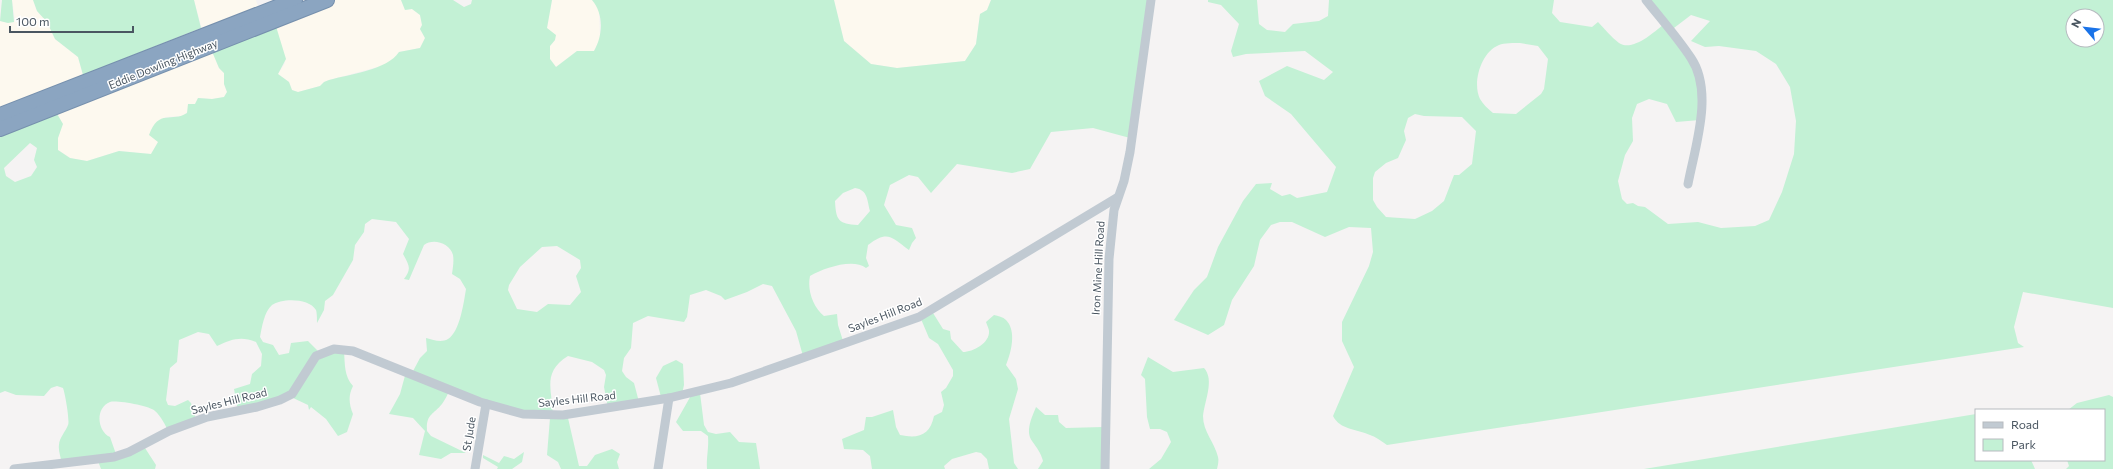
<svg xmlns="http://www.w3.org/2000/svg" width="2113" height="469" font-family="Commissioner,sans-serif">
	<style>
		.commercial { fill: #fdf9ef }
		.green { fill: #c3f1d5; fill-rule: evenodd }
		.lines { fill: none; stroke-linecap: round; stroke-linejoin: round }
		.highway-casing { stroke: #7690ad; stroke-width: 16 }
		.minor { stroke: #c1cad2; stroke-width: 9 }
		.highway { stroke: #8ba5c1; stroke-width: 14 }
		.labels { text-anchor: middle; stroke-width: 3; stroke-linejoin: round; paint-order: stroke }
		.street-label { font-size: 11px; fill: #4a5661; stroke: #fff }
	</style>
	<rect width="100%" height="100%" fill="#f5f3f3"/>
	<g class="commercial">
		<path d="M12,0H33L37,11L47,22L55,39L78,57L83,75L82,76L0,107V21L8,23L15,19Z"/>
		<path d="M194,0H256L258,7L202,29Z"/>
		<path d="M334,0H401L405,10L412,9L420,15L422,25L420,29L425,38L420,48L399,52L394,59L385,65L329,80L324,82L320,86L298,92L292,90L289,82L278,74L285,63L275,23Z"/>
		<path d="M552,0H592L599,8L600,39L594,51H577L556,67L550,59V46L555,40L547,28Z"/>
		<path d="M834,0H991L987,10L980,14L976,44L965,61L897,68L871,64L844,41Z"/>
		<path d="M211,49L219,68L224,73V84L227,92L224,97L212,99L198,98L195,104L183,116L165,117L158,142L151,154L119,151L87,161L70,158L58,150V138L62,124L56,112Z"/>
	</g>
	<g class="green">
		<path d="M2,0H12L14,22L8,23L0,21Z"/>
		<path d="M33,0H194L201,28L83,75L78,57L55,39L47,22L37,11Z"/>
		<path d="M401,0H453L464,7L471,4L472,0H552L547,28L556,35L555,40L550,46V59L556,67L577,51H594C603,35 604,14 592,0H834L844,41L871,64L897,68L965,61L976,44L980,14L987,10L991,0H1150L1130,138L1093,128L1051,132L1030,169L1012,173L957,164L931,193L918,177L909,175L890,185L884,205L896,225L912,228L916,238L912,243L909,250C891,237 888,230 868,245L866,258L869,266L866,268C853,258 824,268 810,276C807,290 813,307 824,316L837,314L838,325L844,344L803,356L796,331L772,286L763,284L747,292L725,300L721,296L706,290L690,295L687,317L684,322L648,316L633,323L631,348L624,358L622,371L626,377L634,383L639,402L608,408L604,387L606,375L604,370L592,362L568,356C542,372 552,390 553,414L568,418L579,466H587L595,455L612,449L620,454L617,462L619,469H561L558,462L547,455L550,418L450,390C447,395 445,400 442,404C433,415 426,414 427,431L431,436L466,453H451L441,459L419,455L425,431L413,418L389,414L400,394L406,372L412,373L420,358L427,351L426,338C434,340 441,343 448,339C460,332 464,301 466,289L460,279L452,274C453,267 454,261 453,255C450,243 433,238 424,245L409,280L404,279C412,269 409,265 403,254L409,239L396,222L372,219L365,224L364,232L355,245L353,260L333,295L325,301L324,310L317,323C317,319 317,313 316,310C309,298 282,298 272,305C264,312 262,327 260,337L263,342L273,345L279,355L289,353L291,343L308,341L321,354L344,351C345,364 344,376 353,386C348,396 349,404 353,414L347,432L338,436L326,419L311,407L309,410L308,405L291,397L238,411L234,389L250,384L252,374L261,366L262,354L256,342C241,336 232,339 217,346L209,334L198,332L179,340L177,362L170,368L166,400L168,405L175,406L188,400L191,403L197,422L169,432C165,425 161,416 155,411C150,406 117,400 110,402C95,408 97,431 110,437L117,457L145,448L156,465L155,469H101L98,461L62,464C61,458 58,450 59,445C59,438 66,431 68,425C70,421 65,393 63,388L57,386L51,388L44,396L16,395L5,391L0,393V132L56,112L63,124L58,138V150L70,158L87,161L119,151L151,154L158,142L149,135C159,108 172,123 187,113L188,104H195L198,98L212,99L224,97L227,92L224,84V73L219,68L211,49L275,23L286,59L278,74L289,82L292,90L298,92L320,86L324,82L329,80C350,74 387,70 399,52L420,48L425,38L420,29L422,25L420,15L412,9L405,10ZM30,143L37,148L34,160L37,167L31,176L15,182L6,176L4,168ZM855,188C868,190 867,200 870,211L858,225C838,224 836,220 835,201L843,193ZM557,246L580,260L581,268L576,276L581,292L570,305L548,304L537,312L517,309L508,290L509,285L520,267L542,247Z"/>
		<path d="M1208,0H1257L1259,24L1267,30L1285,32L1293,24L1319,21L1328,16L1329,0H1554L1552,13L1560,22L1592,27L1598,22C1605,29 1611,37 1619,43C1632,52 1653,33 1663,25L1648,3L1652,0H2113V308L2023,292L2014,327L2018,343L2024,347L1387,445C1381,441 1376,437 1370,435C1357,429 1340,430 1333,416L1354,367L1342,341V322L1369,266L1373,252L1371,228L1349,227L1325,237L1292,222H1280L1271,225L1260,240L1254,266L1232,300L1224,325L1208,335L1174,320L1194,290L1207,277L1218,247L1243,201L1256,184L1272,183L1270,189L1282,196L1290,194L1297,198L1327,192L1336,167L1291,114L1265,96L1259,81L1287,66L1324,80L1333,72L1305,51L1246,54L1233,57L1231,51L1239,24L1221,5L1208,2ZM1691,15L1710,21L1691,41L1705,47L1719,46L1756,51L1776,64L1790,87L1796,121L1794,154L1782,192L1769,220L1755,226L1721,228L1698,222L1668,224L1645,207L1638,206L1633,203L1627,204L1622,199L1618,181L1625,155L1633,141L1632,118L1637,104L1649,99L1667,104L1676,122L1700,120L1698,76L1670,31ZM2073,16H2097V40H2073ZM1520,43L1538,46L1548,59L1544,89L1541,94L1516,114L1493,113C1488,109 1483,104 1480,99C1472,83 1481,52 1499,45C1504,43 1514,43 1520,43ZM1415,114L1424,116L1462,117L1476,131L1472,164L1459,175H1454L1444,201L1432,211L1415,219L1386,217L1377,207L1373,200V178L1375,172L1386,163L1398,158L1406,140L1404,131L1408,118Z"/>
		<path d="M933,313L943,329L950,331L951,339L963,352C973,352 990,343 989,331C989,329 987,325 986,322L994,315C998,316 1003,317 1006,320C1017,331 1011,353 1006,365L1016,379L1018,389L1009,419L1014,463L1018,469H989L987,459L981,453L976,452L952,459L944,466L945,469H872L870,456L863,450L844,449L842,439L864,430L866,417H872L893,410L896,427L900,435C919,439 930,435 934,416L942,412L944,405L941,392L946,388L953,376V370L938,344L929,338L921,319Z"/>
		<path d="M1148,357L1173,372L1204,368C1215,380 1204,402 1203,416C1203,432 1215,443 1218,457C1219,460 1218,465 1217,469H1149L1161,459L1171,442L1167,432L1160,429H1150L1147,417L1145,379L1141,375Z"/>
		<path d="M676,360L683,364L684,385L682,394L661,397L656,378L663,366Z"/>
		<path d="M693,392L700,393L704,425L708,432L716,434L730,432L739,442L756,443L760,469H707C706,458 709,448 708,436L701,431H683L676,422Z"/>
		<path d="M2109,395L2113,397V469H2066L2069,466L2067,460H2104V410H2068L2077,403Z"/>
		<path d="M1036,407L1045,415H1058L1059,422L1066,428L1103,427L1104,469H1038L1043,461C1041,453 1037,448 1032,441C1025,431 1032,417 1036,407Z"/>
		<path d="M1976,414V460H2031L2035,469H1644Z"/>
		<path d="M524,452L522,462L512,469H497L498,467L483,458V455L499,463L504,456L514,459Z"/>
	</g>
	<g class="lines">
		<defs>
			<g id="highway">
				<path d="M0,115L295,0"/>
				<path d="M0,129L327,0"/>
			</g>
		</defs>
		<use href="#highway" class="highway-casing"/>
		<g class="minor">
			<path d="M1646,0C1661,19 1678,38 1691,58C1714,92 1695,147 1688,184"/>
			<path d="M14,469L114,457L129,452L169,431L207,417L257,407L280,400L292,394L316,356L334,349L353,351L480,402L523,414L563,415L669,398L731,383L919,317L1118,197"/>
			<path d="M475,469L486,404"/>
			<path d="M658,469L669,398"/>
			<path d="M1105,469L1109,259L1114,210L1124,181L1130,152L1151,0"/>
		</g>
		<use href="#highway" class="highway"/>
	</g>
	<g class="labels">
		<g class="street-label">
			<text transform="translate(163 64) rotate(-22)" y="4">Eddie Dowling Highway</text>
			<text transform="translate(1098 268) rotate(-87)" y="4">Iron Mine Hill Road</text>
			<text transform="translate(885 315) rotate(-21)" y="4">Sayles Hill Road</text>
			<text transform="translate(577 399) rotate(-6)" y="4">Sayles Hill Road</text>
			<text transform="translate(229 401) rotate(-14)" y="4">Sayles Hill Road</text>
			<text transform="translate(469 434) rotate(-81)" y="4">St Jude</text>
		</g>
	</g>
	<rect x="1975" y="409" width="130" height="52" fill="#ffffff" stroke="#b7bbc0"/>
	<rect x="1983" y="422" width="20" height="6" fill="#c1cad2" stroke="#b7bbc0"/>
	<text x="2011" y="429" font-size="12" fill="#4a5661">Road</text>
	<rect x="1983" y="439" width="20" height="12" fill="#c3f1d5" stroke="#b7bbc0"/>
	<text x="2011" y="449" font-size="12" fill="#4a5661">Park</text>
	<g transform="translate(2085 28) rotate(298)"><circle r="19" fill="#ffffff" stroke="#b7bbc0"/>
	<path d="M0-3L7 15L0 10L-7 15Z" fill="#1a73e8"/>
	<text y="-6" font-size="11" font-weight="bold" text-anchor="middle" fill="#4a5661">N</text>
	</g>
	<path d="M10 26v6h123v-6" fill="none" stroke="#4a5661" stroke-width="2"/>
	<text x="16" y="26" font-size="12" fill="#4a5661" stroke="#ffffff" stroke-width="3" paint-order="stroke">100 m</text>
</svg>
